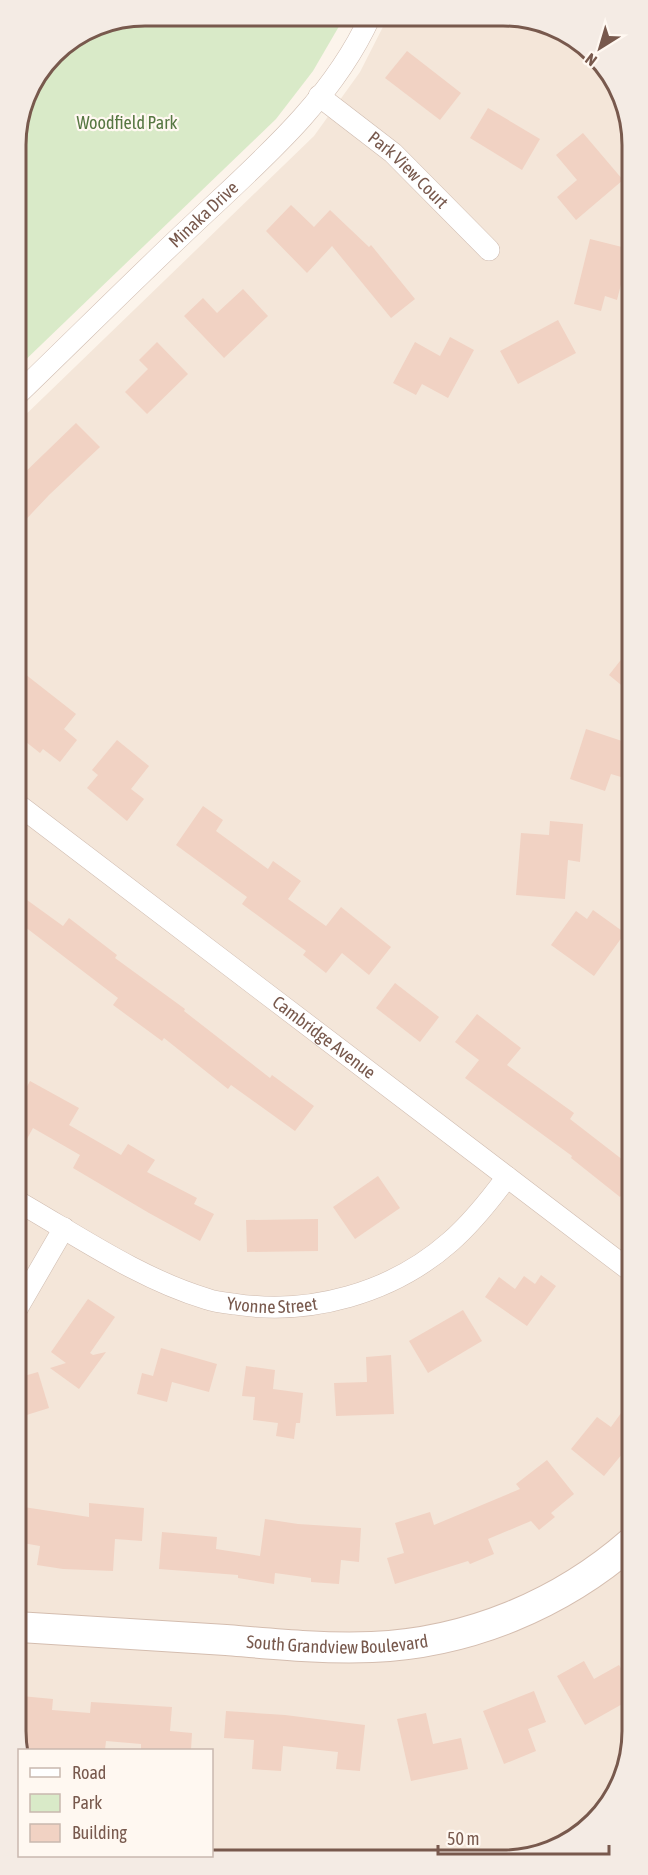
<svg xmlns="http://www.w3.org/2000/svg" width="648" height="1875" font-family="'Asap Condensed',sans-serif">
	<style>
		.residential { fill: #f4e6d9 }
		.green { fill: #d9eac8 }
		.building { fill: #f1d2c3 }
		.lines { fill: none; stroke-linecap: round; stroke-linejoin: round }
		.street-casing { stroke: #cfbbaf; stroke-width: 22 }
		.secondary-casing { stroke: #d4bdaf; stroke-width: 32 }
		.street { stroke: #fff; stroke-width: 21 }
		.secondary { stroke: #fff; stroke-width: 30 }
		.labels { text-anchor: middle; stroke-width: 4.5; stroke-linejoin: round; paint-order: stroke }
		.park-label { font-size: 18px; fill: #567742; stroke: #fff8f1 }
		.street-label { font-size: 18px; fill: #78594d; stroke: #fff8f1 }
		.rim { fill: none; stroke: #78594d; stroke-width: 3 }
	</style>
	<rect width="100%" height="100%" fill="#fcf4eb"/>
	<path class="residential" d="M388,17L529,18L595,53L630,119L633,1738L601,1815L529,1857L120,1858L116,1856H212V1750H20L19,1759L18,1756L16,424L314,136L360,72Z"/>
	<path class="green" d="M145,15L345,16L313,71L276,119L16,369L15,136L29,87L59,47L96,25Z"/>
	<g class="building">
		<path d="M407,51L461,93L440,120L385,78Z"/>
		<path d="M488,108L540,139L522,170L470,138Z"/>
		<path d="M583,133L623,180L576,220L557,197L577,180L556,155Z"/>
		<path d="M291,205L314,227L330,210L369,247L371,245L415,299L391,318L332,246L307,273L266,231Z"/>
		<path d="M590,239L630,249L617,300L605,296L601,311L574,304Z"/>
		<path d="M243,289L268,316L224,358L184,316L203,298L217,313Z"/>
		<path d="M558,320L576,353L518,384L500,351Z"/>
		<path d="M450,337L474,350L448,398L422,384L416,395L393,383L415,342L440,356Z"/>
		<path d="M157,342L188,374L147,414L125,392L148,369L139,360Z"/>
		<path d="M76,423L100,447L49,495L16,530V481Z"/>
		<path d="M631,647V693L609,675Z"/>
		<path d="M16,667L76,714L64,729L77,740L60,762L43,749L40,753L16,734Z"/>
		<path d="M586,729L631,744V769L624,767L621,777L611,774L605,791L570,779Z"/>
		<path d="M117,740L149,766L131,789L144,799L127,821L87,788L98,775L92,770Z"/>
		<path d="M203,806L223,820L216,831L268,869L273,861L301,881L288,899L326,926L341,907L391,947L369,975L342,953L326,973L303,955L306,951L242,904L247,897L176,845Z"/>
		<path d="M550,821L583,824L580,862L568,860L565,899L516,895L521,833L549,835Z"/>
		<path d="M16,892L63,926L69,918L117,955L115,958L185,1009L184,1011L270,1078L272,1075L314,1106L295,1131L231,1085L228,1089L164,1038L162,1041L113,1005L118,998L16,920Z"/>
		<path d="M593,910L625,933L594,976L551,945L576,911L587,919Z"/>
		<path d="M395,983L439,1017L420,1042L376,1008Z"/>
		<path d="M477,1014L521,1048L507,1065L574,1113L570,1119L632,1167V1182L620,1197L571,1158L572,1156L465,1078L479,1060L455,1042Z"/>
		<path d="M30,1081L79,1108L69,1125L121,1155L128,1144L155,1160L147,1172L197,1198L194,1204L214,1214L200,1241L149,1213L73,1168L80,1155L33,1128L17,1157V1105Z"/>
		<path d="M378,1176L400,1208L355,1239L333,1207Z"/>
		<path d="M318,1219V1251L247,1252L246,1220Z"/>
		<path d="M541,1275L556,1286L527,1326L485,1297L499,1277L515,1289L524,1276L535,1284Z"/>
		<path d="M88,1299L115,1317L90,1353L93,1355L106,1352L79,1389L50,1368L66,1363L51,1352Z"/>
		<path d="M463,1310L482,1341L428,1373L409,1341Z"/>
		<path d="M161,1348L217,1364L209,1392L172,1382L167,1402L137,1394L142,1373L153,1376Z"/>
		<path d="M391,1355L394,1414L336,1416L334,1383L367,1382L366,1357Z"/>
		<path d="M246,1366L275,1370L273,1389L303,1393L300,1423H296L294,1439L276,1436L278,1423L253,1420L255,1397L242,1396Z"/>
		<path d="M38,1372L49,1408L17,1418V1378Z"/>
		<path d="M632,1398V1442L604,1476L571,1449L597,1417L611,1427Z"/>
		<path d="M547,1460L574,1494L551,1513L555,1517L539,1530L531,1521L488,1539L494,1554L470,1564L468,1561L395,1584L387,1558L404,1553L395,1523L430,1512L434,1525L520,1489L516,1484Z"/>
		<path d="M89,1503L144,1508L142,1541L115,1539L113,1571L63,1569L37,1565L40,1546L17,1542V1506L89,1517Z"/>
		<path d="M265,1519L298,1524L361,1528L359,1562L341,1560L339,1584L311,1582V1578L275,1573L274,1584L238,1578V1575L159,1569L162,1532L217,1537L216,1549L260,1556Z"/>
		<path d="M584,1661L594,1679L619,1665L633,1688V1698L585,1725L557,1676Z"/>
		<path d="M534,1691L546,1722L528,1729L536,1751L504,1764L483,1711Z"/>
		<path d="M21,1696L53,1699L52,1710L90,1713L91,1702L172,1707L170,1731L192,1733L191,1750H141V1744L106,1741L105,1750H18V1720Z"/>
		<path d="M226,1711L285,1715L365,1725L360,1771L336,1769L338,1752L283,1746L281,1771L252,1769L254,1740L224,1738Z"/>
		<path d="M426,1713L433,1744L461,1738L468,1769L411,1781L397,1719Z"/>
	</g>
	<g class="lines">
		<defs>
			<g id="street">
				<path id="s1" d="M319,96L393,153L489,250"/>
				<path id="s2" d="M16,396C72,342 127,287 183,234C252,168 330,105 370,17"/>
				<path id="s3" d="M16,803L632,1272"/>
				<path id="s4" d="M17,1201C78,1236 140,1279 207,1299C215,1302 225,1303 234,1304C310,1316 392,1293 450,1242C472,1223 490,1200 507,1177"/>
				<path d="M17,1309L64,1228"/>
			</g>
			<g id="secondary">
				<path id="s5" d="M17,1627C87,1631 157,1636 226,1640C274,1644 323,1649 372,1647C468,1643 560,1605 632,1542"/>
			</g>
		</defs>
		<use href="#street" class="street-casing"/>
		<use href="#secondary" class="secondary-casing"/>
		<use href="#street" class="street"/>
		<use href="#secondary" class="secondary"/>
	</g>
	<g class="labels">
		<g class="park-label">
			<text x="127" y="129">Woodfield Park</text>
		</g>
		<g class="street-label">
			<text dy="6" stroke="none"><textPath href="#s1" startOffset="116">Park View Court</textPath></text>
			<text dy="6" stroke="none"><textPath href="#s2" startOffset="261">Minaka Drive</textPath></text>
			<text dy="6" stroke="none"><textPath href="#s3" startOffset="387">Cambridge Avenue</textPath></text>
			<text dy="6" stroke="none"><textPath href="#s4" startOffset="280">Yvonne Street</textPath></text>
			<text dy="6" stroke="none"><textPath href="#s5" startOffset="321">South Grandview Boulevard</textPath></text>
		</g>
	</g>
	<path d="M0 0H648V1875H0ZM145 26H503A119 119 0 0 1 622 145V1731A119 119 0 0 1 503 1850H145A119 119 0 0 1 26 1731V145A119 119 0 0 1 145 26Z" fill="#f4ebe4" fill-rule="evenodd"/>
	<path class="rim" d="M145 26H503A119 119 0 0 1 622 145V1731A119 119 0 0 1 503 1850H145A119 119 0 0 1 26 1731V145A119 119 0 0 1 145 26Z"/>
	<rect x="18" y="1749" width="195" height="108" fill="#fff8f1" stroke="#c9b8af" stroke-width="1.5"/>
	<rect x="30" y="1768" width="30" height="9" fill="#ffffff" stroke="#c9b8af" stroke-width="1.5"/>
	<text x="72" y="1779" font-size="18" fill="#78594d">Road</text>
	<rect x="30" y="1794" width="30" height="18" fill="#d9eac8" stroke="#c9b8af" stroke-width="1.5"/>
	<text x="72" y="1809" font-size="18" fill="#78594d">Park</text>
	<rect x="30" y="1824" width="30" height="18" fill="#f1d2c3" stroke="#c9b8af" stroke-width="1.5"/>
	<text x="72" y="1839" font-size="18" fill="#78594d">Building</text>
	<g transform="translate(600 48) rotate(217)" stroke="#fff8f1" stroke-width="4.5" paint-order="stroke">
	<path d="M0-4.5L10 22L0 15L-10 22Z" fill="#78594d"/>
	<text y="-9" font-size="16" font-weight="bold" text-anchor="middle" fill="#78594d">N</text>
	</g>
	<path d="M438 1845v9h171v-9" fill="none" stroke="#78594d" stroke-width="3"/>
	<text x="447" y="1845" font-size="18" fill="#78594d" stroke="#fff8f1" stroke-width="4.5" paint-order="stroke">50 m</text>
</svg>
